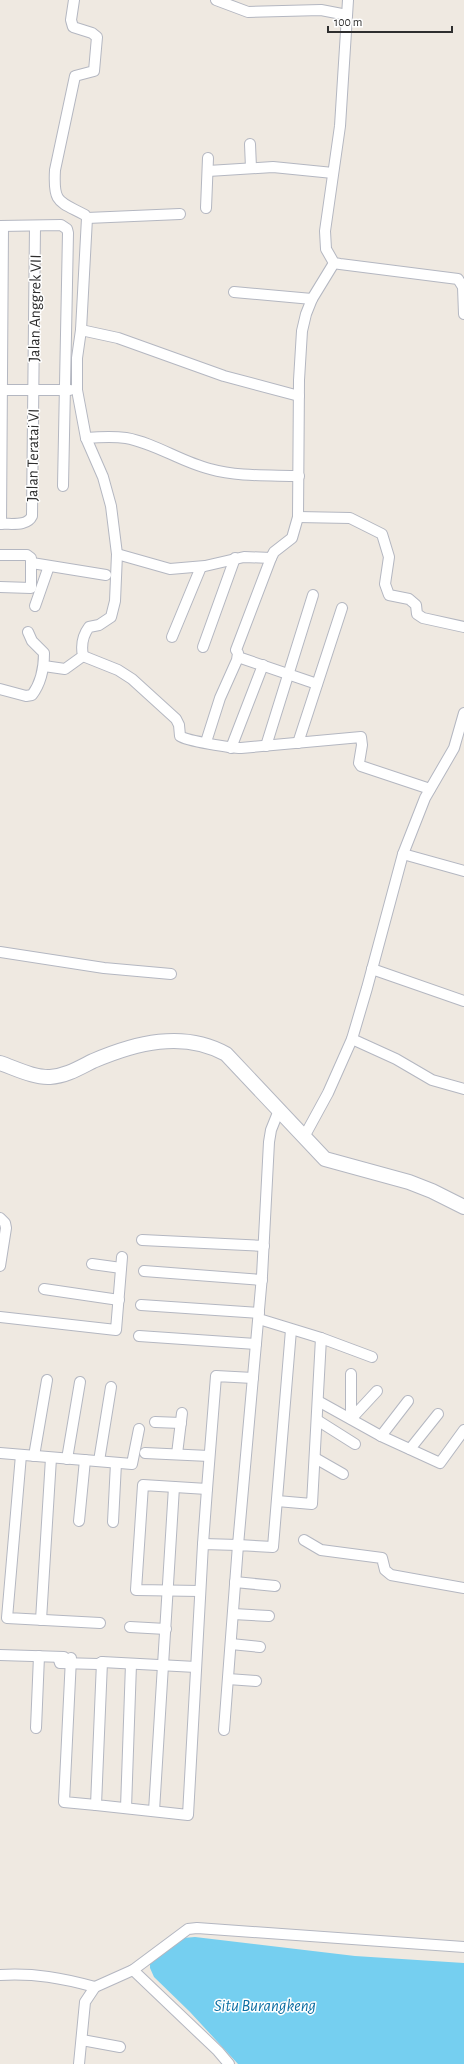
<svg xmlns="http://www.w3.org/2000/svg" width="464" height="2064" font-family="'Alegreya Sans',sans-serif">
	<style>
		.water { fill: #75cff0 }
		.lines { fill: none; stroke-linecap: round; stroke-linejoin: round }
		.street-casing { stroke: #b4b7c1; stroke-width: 12 }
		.secondary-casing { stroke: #b4b7c1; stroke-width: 16 }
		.street { stroke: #fff; stroke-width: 10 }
		.secondary { stroke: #fff; stroke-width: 14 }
		.labels { text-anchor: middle; stroke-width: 3; stroke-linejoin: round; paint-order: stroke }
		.street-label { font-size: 16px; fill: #2e2e2e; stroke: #fff }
		.water-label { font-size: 17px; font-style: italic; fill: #0d6fa3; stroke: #fff }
	</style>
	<rect width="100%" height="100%" fill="#efe9e1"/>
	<path class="water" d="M195,1937L355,1956L464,1963V2064H238L190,2012L154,1977L150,1968V1961L183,1938Z"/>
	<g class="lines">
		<defs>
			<g id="street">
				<path d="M216,0L248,12L321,10L347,15"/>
				<path d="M348,0L340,126L325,231L326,249L334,263L340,264L458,279L463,287L464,314"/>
				<path d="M250,144L251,168"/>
				<path d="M208,171L273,167L333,173"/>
				<path d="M206,208L208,158"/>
				<path d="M87,218L180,214"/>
				<path d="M0,226L61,225L67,229L68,233L63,486"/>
				<path d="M234,292L312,299"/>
				<path d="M81,330L118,338L224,376L299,396"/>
				<path d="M0,390H70"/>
				<path d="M86,438C99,437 112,436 126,438C155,443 181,462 210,469C238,477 269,475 299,476"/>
				<path d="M298,517L350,518L382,534L389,557L385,584L389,595L409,599L416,605L417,614L423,618L464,627"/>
				<path d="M0,524C10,523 27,527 32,516L35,226"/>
				<path d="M1,524L3,226"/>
				<path d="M117,554L170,569L205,566L244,557L271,558L274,552L292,538L298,517L299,380L302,331L306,314L312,299L334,263"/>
				<path d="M0,555H27L31,558V588L0,587"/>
				<path d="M32,563L106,575"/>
				<path d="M35,606L49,566"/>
				<path d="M172,637L201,567"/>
				<path d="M203,647L235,558"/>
				<path d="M83,656L118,670L132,679L176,719L179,725L180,736C187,741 231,748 241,748L361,737L362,745L359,763L361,766L430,789"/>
				<path d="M238,657L317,684"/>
				<path d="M44,666L65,669L83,656C81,646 83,635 89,627L99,625L111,617L115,601L117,554L111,506L103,477L86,438L77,390V358L81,330L87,218L85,215C59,201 53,204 55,170L75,76L94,71L97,37L92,33L73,27L71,20L74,0"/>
				<path d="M0,689L26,696L32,695C41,683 44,668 44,653L32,641L28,632"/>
				<path d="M206,742L220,698L237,660L238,653L236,650L271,558"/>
				<path d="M298,743L342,608"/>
				<path d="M266,746L313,595"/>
				<path d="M231,748L263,665"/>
				<path d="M403,854L464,871"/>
				<path d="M0,952L104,968L171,974"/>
				<path d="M372,969L464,1001"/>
				<path d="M352,1039L396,1059L432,1080L464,1089"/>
				<path d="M304,1137L328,1093L352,1039L367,988L403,854L425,798L454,748L464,713"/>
				<path d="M0,1218L5,1223L6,1228L0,1266"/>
				<path d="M142,1240L264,1246"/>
				<path d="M92,1264L121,1268"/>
				<path d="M144,1271L262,1280"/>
				<path d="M44,1289L119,1300"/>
				<path d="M141,1305L259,1313"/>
				<path d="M0,1317L116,1330L122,1257"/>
				<path d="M259,1319L321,1338L372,1357"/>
				<path d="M139,1336L256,1344"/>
				<path d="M351,1374V1419L377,1391"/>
				<path d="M318,1401L381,1436L440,1463L464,1430"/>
				<path d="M317,1420L355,1444"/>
				<path d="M155,1422L181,1423"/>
				<path d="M381,1436L408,1401"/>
				<path d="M410,1449L438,1414"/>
				<path d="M0,1453L132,1464L139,1429"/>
				<path d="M145,1453L209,1456"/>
				<path d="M177,1454L182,1413"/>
				<path d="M21,1455L7,1618L100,1623"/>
				<path d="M34,1456L47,1380"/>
				<path d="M315,1458L343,1474"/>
				<path d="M67,1459L80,1382"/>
				<path d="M99,1461L111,1387"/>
				<path d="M277,1501L312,1504L321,1338"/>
				<path d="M79,1521L85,1460"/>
				<path d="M113,1522L116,1463"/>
				<path d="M304,1540L321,1550L382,1558L385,1570L391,1575L464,1588"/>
				<path d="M203,1544L207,1489"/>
				<path d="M235,1582L275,1586"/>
				<path d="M200,1591L136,1590L143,1485L207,1489L216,1376L253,1378"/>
				<path d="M233,1614L269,1616"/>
				<path d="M41,1620L51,1458"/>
				<path d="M130,1627L166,1629"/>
				<path d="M231,1644L260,1647"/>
				<path d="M0,1655L64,1657"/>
				<path d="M58,1657L60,1663L98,1664L102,1662L196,1667"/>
				<path d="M71,1658L64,1802L96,1805"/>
				<path d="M102,1662L96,1805L188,1815L203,1544L238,1545L262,1276L269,1142L271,1130L279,1110"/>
				<path d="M228,1679L256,1681"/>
				<path d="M36,1728L39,1656"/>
				<path d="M224,1730L238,1545L273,1547L291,1330"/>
				<path d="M126,1808L131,1664"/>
				<path d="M154,1811L174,1487"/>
				<path d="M133,1970L218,2051L229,2064"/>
				<path d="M0,1975C35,1973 62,1978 95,1987"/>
				<path d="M82,2040L120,2047"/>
				<path d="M79,2064L85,2002L95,1987L133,1970L188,1929L197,1928L464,1947"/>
			</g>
			<path id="secondary" d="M0,1063C15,1068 34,1078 50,1077C66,1076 79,1068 93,1061C135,1043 183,1030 226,1054L325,1159L409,1182L432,1191L464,1207"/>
		</defs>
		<use href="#street" class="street-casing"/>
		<use href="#secondary" class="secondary-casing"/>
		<use href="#street" class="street"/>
		<use href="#secondary" class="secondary"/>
	</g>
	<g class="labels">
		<g class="street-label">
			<text transform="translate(34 308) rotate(-89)" y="6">Jalan Anggrek VII</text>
			<text transform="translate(32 455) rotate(-89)" y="6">Jalan Teratai VI</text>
		</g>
		<g class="water-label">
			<text x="265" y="2011">Situ Burangkeng</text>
		</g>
	</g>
	<path d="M328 26v6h124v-6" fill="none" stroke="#2e2e2e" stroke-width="2"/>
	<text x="334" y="26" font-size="12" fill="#2e2e2e" stroke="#ffffff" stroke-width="3" paint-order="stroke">100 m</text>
</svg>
